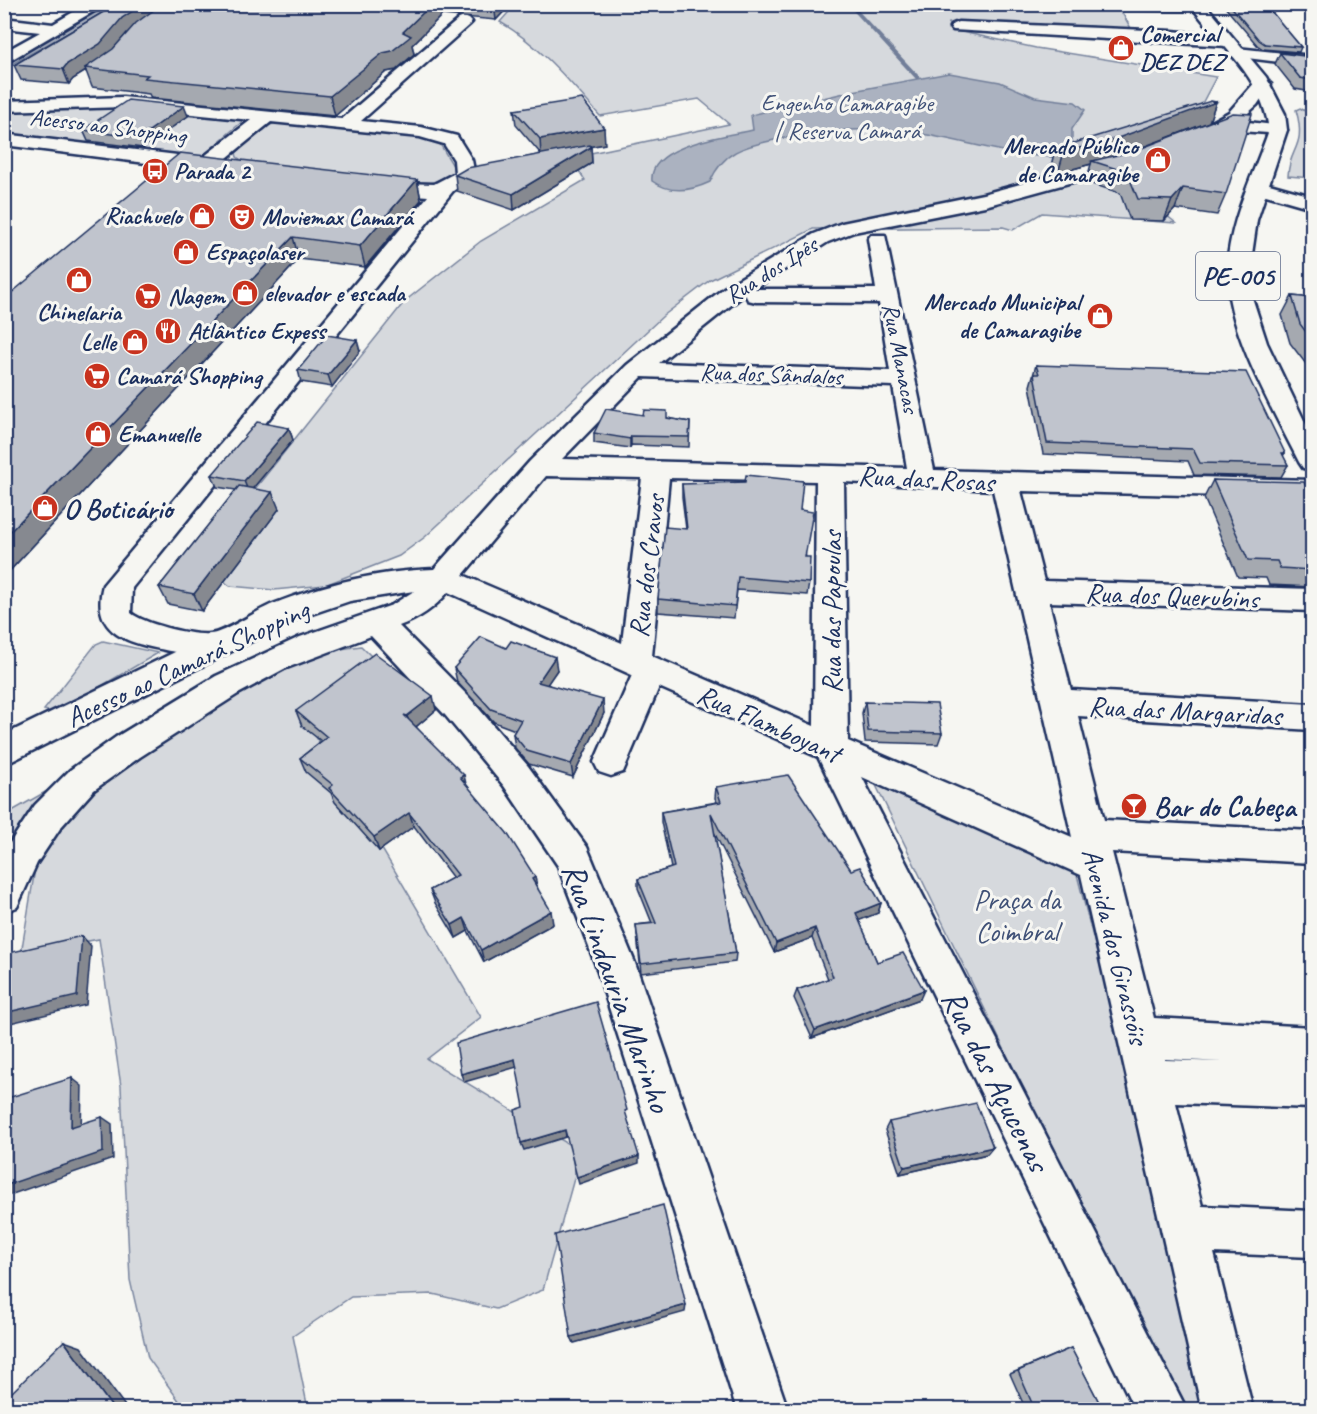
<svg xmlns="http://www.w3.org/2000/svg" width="1317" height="1414" font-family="Caveat,sans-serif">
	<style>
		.green { fill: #d6d9dd; stroke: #78849e; stroke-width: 1.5 }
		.water { fill: #abb2c0; stroke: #717e99; stroke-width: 1.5 }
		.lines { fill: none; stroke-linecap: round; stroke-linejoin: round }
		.stream { fill: #717e99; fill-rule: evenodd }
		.minor-casing { stroke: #1b2f5e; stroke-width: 5 }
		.major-casing { stroke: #1b2f5e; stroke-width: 5 }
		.minor { fill: #f6f6f2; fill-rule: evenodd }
		.major { fill: #f6f6f2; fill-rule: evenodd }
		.wall { fill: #a5a9b0; stroke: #1b2f5e; stroke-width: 1.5 }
		.shaded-wall { fill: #868990; stroke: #1b2f5e; stroke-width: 1.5 }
		.building { fill: #c0c4cd; stroke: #1b2f5e; stroke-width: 1.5 }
		.labels { text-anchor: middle; stroke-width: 6; stroke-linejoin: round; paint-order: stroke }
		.far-poi-label { font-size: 24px; font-weight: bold; fill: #1b2f5e; stroke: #f6f6f2; text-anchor: start }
		.far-park-label { font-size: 24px; fill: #405177; stroke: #f6f6f2 }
		.far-street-label { font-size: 24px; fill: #1b2f5e; stroke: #f6f6f2 }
		.shield { fill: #f6f6f2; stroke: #5d6b8a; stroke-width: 1.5 }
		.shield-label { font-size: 27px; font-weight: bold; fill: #1b2f5e }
		.street-label { font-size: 28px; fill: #1b2f5e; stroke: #f6f6f2 }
		.poi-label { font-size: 28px; font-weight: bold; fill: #1b2f5e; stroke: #f6f6f2; text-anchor: start }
		.park-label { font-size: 28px; fill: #405177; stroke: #f6f6f2 }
		.near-street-label { font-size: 33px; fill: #1b2f5e; stroke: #f6f6f2 }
	</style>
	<rect width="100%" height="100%" fill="#f6f6f2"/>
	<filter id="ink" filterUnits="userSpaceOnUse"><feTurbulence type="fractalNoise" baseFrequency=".0167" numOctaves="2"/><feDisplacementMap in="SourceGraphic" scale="12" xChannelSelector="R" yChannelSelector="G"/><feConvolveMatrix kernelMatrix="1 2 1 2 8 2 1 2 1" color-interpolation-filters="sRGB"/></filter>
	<g filter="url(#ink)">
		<g class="green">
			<path d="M1178,4L1184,12L1121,11L1132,30L949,23L948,29L1036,48L1216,77L1150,202L1176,223L1042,213L1013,230L1003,227L813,229L710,280L663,316L425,537L399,556L325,585L274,590L230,586L211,571L238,510L405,301L481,241L585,180L577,168L591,153L729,124L699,99L600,116C570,82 540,45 500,22L515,5Z"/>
			<path d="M133,105L238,117L244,120L200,158L5,134L4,110Z"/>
			<path d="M1300,108L1312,115V178L1288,176C1289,147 1307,148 1296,110Z"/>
			<path d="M276,123L437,139L455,169L453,174L431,183H417L243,161L237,157L236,153L240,149L267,126Z"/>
			<path d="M103,641L158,653L55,713L44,710L96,644Z"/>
			<path d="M361,646L387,672L309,725L481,1017L427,1059L570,1145L575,1175L543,1290L496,1309L433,1294L351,1297L293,1336L308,1409H185L148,1358L130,1280L121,1086L99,939L21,954L36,863L65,805L115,768L259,682L327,651Z"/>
			<path d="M871,775L1074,863L1214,1409H1179Z"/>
			<path d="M47,791L5,851V815Z"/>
		</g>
		<g class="water">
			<path d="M109,5H118L5,68V63Z"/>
			<path d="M949,73L1000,82L1035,97L1075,102L1085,110L1072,129V141L1083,156C1023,163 962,138 902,131C860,127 820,131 779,139C747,146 724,149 710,182C691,191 670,194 652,181C648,145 727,136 753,130L751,115L853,91Z"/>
		</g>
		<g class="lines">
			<path class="stream" d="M852,4L920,77V79H916L847,4Z"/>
			<defs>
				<g id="minor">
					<path d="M87,4H106L4,64V52L40,32L4,28V18L53,24Z"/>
					<path d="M464,17L469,19L472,22L469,25L361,121L421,127L457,136L472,160L475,175L453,191L132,588L131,613C144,624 193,636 210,634C225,633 257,610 273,604C324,584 379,571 434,569L530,461L627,365L724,288L814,234L842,223L983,194L1131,154L1138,156L1140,160L1138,164L985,206L854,232L828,242L754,289H876L868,239L871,235H885L934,470L1312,480V498L1021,491L1044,581L1312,589V611L1049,602L1071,690L1312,704V730L1078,716L1104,820L1312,831V863L1112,852L1154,1018L1312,1027V1108L1176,1103L1202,1206L1312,1211V1257L1214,1253L1253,1410H1202L1081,875L862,777L1187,1410H1135L818,757L659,687L623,772L611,776L599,772L594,762L632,675L448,592C435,608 418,619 399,626L469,697L528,766L587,847L635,963L788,1410H737L595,963L558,866L504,786L445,715L371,636L284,669L238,694L140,757L94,790L61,827L37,863L17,907L4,912V852L35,805L70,770L116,737L216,676L300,637L392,605L414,591L350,601L294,620L4,765V735L175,652C135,644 89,638 103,585L428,196L375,192L368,190L365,186L368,182L434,184L455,173L454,160L444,144L420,137L271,122L222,162L226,166L217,172L4,145V134L202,158L251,120L123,107L4,111V101L123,97L342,119L459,19ZM745,294L748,300L756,302L879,303L890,371L659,363ZM642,377L893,386L907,468L562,459ZM546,476L642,478L622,643L463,575ZM669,478L816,481L814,726L652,656ZM844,482L993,490L1072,837L848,741ZM1165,1059L1223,1062L1165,1060Z"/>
					<path d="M958,22L1172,31L1227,36L1235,41L1227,46L953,30L950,27L953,24Z"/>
					<path d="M1237,48L1312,56V66L1231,56L1229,53Z"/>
					<path d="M1263,79L1271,84L1257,105L1239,121L1284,126L1287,130L1284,134L1225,130L1205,140H1193L1190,136L1193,132L1229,112L1257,80Z"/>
					<path d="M1259,181L1312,196V208L1252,191L1249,187L1252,183Z"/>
				</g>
				<path id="major" d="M1190,4H1205L1266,77L1285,114L1287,130L1257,220L1249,275L1251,294L1267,343L1312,437V470L1303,468L1299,462C1274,412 1227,331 1227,275C1227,225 1253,176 1269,130C1263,77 1219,45 1190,4Z"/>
			</defs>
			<use href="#minor" class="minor-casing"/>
			<use href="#major" class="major-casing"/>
			<use href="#minor" class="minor"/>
			<use href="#major" class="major"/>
		</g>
		<g class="wall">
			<path d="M117,4H153L155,9L162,4H511L496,20L442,15L412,45L414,54L396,70L386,72L335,116L151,98L149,94L92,87L86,71L73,79L69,84L21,80L14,65Z"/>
			<path d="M1225,4H1265L1301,47L1299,52L1263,49L1257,45L1224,6Z"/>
			<path d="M1280,53L1312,57V92L1295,89L1275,64Z"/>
			<path d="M1216,102L1209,122L1132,151L1226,194L1217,215L1175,209L1164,221L1130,220L1120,193L1086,182L1091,164L1058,173L1050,170L1055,149Z"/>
			<path d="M514,110L605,144L591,146L592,163L514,210L457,191L455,175L541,154L516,125Z"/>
			<path d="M188,116L143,148L88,141L83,130Z"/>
			<path d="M417,180L421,200L365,267L299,259L4,577V299Z"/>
			<path d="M1292,296L1312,298V368L1311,364H1306L1290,343L1282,315Z"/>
			<path d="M360,351L332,387L301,382L298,370Z"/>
			<path d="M1036,365L1285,453L1283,456L1288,465L1281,477L1194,475L1188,461L1043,454L1030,386Z"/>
			<path d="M667,418L690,422L689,447L631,445L630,448L594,443V433Z"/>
			<path d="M289,428L293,440L253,488L279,509L202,611L168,604L159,587L236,490L217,487L212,475Z"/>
			<path d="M1213,480L1312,499V587L1269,585L1266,578L1238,577L1204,498Z"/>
			<path d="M682,484L800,510L809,583L807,595L737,590L734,618L658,612V599L686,529L682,497Z"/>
			<path d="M454,668L557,670L547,684L604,713L573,777L529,764L515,748L513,734L515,730L494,722L457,682Z"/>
			<path d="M865,702L942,733L938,744L865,742L862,713Z"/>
			<path d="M436,710L416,727L466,784L537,888L553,924L484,962L468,931L456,938L435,903L430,890L453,878L414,826L379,851L335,802L331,793L306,772L300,758L321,741L302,726L296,711Z"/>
			<path d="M716,787L851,870L881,903L878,913L859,920L877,962L920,999L812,1038L794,998L797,990L828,979L812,938L774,952L714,832L736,953L735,962L641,973L636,925L652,923L638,888V879L671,868L661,822V812L717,802L715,798Z"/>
			<path d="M889,1122L993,1147L987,1154L900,1174L885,1130Z"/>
			<path d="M1071,1348L1103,1410H1026L1010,1374Z"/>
		</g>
		<g class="shaded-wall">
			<path d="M143,4H153L156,13L127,33L106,58L85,68L86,71L73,79L69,84L63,69L67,64L122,18Z"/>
			<path d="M432,4H441L442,15L412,45L414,54L396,70L386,72L335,116L330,96L403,32Z"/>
			<path d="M494,4H511L496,20Z"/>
			<path d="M1216,102L1209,122L1111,159L1092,161L1091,164L1058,173L1064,152Z"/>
			<path d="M184,106L188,116L143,148L139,138Z"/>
			<path d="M604,128L605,144L541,155L540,139Z"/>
			<path d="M591,147L592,163L514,210L513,194Z"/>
			<path d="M417,180L421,200L365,267L360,246Z"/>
			<path d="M1183,188L1175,209L1164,221L1172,200Z"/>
			<path d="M293,237L299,259L4,577V538Z"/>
			<path d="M357,340L360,351L332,387L328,375Z"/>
			<path d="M289,428L293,440L249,493L244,481Z"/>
			<path d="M631,436V445L630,448V439Z"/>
			<path d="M272,492L279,509L202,611L194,594Z"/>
			<path d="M555,657L557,670L540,695L538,682Z"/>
			<path d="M433,696L436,710L412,730L407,716Z"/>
			<path d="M603,700L604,713L573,777L571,764Z"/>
			<path d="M464,775L467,789L460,777Z"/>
			<path d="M409,813L414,826L379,851L374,837Z"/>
			<path d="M535,877L538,890L532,879Z"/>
			<path d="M881,903L878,913L853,923L856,913Z"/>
			<path d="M551,911L553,924L484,962L481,950Z"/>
			<path d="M464,918L468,931L456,938L452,925Z"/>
			<path d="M815,928L812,938L774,952L776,943Z"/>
			<path d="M82,936L91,946L86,1005L6,1024L4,1022V1013Z"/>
			<path d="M924,990L920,999L812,1038L815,1030Z"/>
			<path d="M515,1059L517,1067L464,1082L461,1074Z"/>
			<path d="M72,1078L82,1086L81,1135L71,1127Z"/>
			<path d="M102,1117L112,1124L113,1159L4,1197V1186Z"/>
			<path d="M565,1130L566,1137L524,1150L521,1143Z"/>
			<path d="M993,1147L987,1154L900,1174L904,1167Z"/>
			<path d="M639,1156V1163L579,1184L577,1177Z"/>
			<path d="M686,1305L685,1312L574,1343L571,1337Z"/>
			<path d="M64,1341L81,1347L128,1410H114Z"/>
		</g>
		<g class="building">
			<path d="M117,4H143L122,18L100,44L67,64L63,69L14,65Z"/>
			<path d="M162,4H432L403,32L411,36L392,51L383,53L330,96L144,78L148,75L85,68L113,49L136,23Z"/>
			<path d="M1229,4H1265L1301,47L1265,44L1259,40Z"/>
			<path d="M1280,53L1312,57V80L1300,78Z"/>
			<path d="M582,99L604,128L540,139L514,110Z"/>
			<path d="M128,100L184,106L139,138L83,130Z"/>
			<path d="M1211,101L1216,102L1118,138L1064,152L1055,149Z"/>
			<path d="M1233,113L1252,114L1226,194L1183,188L1172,200L1138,199L1127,172L1092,161L1134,151Z"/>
			<path d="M590,145L591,147L513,194L455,175L467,168Z"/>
			<path d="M180,153L417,180L360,246L293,237L4,538V299Z"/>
			<path d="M1292,296L1312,298V340L1300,324Z"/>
			<path d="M327,335L357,340L328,375L298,370Z"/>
			<path d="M1036,365L1246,372L1285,453H1282L1288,465L1200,463L1193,449L1047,443L1034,374H1039Z"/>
			<path d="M606,409L643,415L644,410L667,411V418L690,422L689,437L631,436L630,439L594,433Z"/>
			<path d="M257,422L289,428L244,481L212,475Z"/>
			<path d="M746,475L803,481L800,510L813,512L805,557H810L809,583L738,577L735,606L658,599L665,527L687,529L682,484L745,482Z"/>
			<path d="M1213,480L1304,482L1312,499V570L1280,568L1277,561L1248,560Z"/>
			<path d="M239,486L272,492L194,594L159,587Z"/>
			<path d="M481,637L506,648L511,641L555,657L538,682L603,700L571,764L527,751L513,734L521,720L491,709L454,668Z"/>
			<path d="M375,653L433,696L407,716L404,715L464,775L460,777L507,833L535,877L532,879L551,911L481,950L464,918L452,925L430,890L458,875L409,813L374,837L329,788L333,785L300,758L327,737L296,711Z"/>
			<path d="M865,702L937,704L942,733L868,731Z"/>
			<path d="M788,775L851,870L860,867L881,903L856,913L877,962L903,953L924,990L815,1030L797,990L833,977L815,928L776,943L711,813L736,953L641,964L636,925L656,923L638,879L674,867L661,812L721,802L716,787Z"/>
			<path d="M82,936L77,996L4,1013V954Z"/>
			<path d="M596,1002L627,1110L625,1111L639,1156L577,1177L565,1130L521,1143L515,1110L524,1107L515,1059L461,1074L456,1043Z"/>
			<path d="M72,1078L71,1127L102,1117L103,1152L4,1186V1099Z"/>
			<path d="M976,1103L993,1147L904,1167L889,1122Z"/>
			<path d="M663,1205L686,1305L571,1337L555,1235Z"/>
			<path d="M64,1341L114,1410H4V1400Z"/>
			<path d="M1071,1348L1103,1410H1035L1018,1371Z"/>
		</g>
	</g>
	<defs>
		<symbol id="shop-disc" viewBox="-11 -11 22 22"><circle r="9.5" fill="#c8321e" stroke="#f6f6f2"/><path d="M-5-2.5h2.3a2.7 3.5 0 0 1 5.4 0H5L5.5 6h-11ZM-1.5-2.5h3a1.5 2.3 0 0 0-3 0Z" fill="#fff"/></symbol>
		<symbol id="bus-disc" viewBox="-11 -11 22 22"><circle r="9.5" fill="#c8321e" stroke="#f6f6f2"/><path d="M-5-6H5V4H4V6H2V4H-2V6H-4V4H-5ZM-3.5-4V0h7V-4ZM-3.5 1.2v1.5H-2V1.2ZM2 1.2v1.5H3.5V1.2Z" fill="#fff"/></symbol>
		<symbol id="theatre-disc" viewBox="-11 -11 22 22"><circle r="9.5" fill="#c8321e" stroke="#f6f6f2"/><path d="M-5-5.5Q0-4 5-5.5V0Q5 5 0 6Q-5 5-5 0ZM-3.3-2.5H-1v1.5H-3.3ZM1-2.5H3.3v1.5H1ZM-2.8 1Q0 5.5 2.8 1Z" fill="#fff"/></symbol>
		<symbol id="supermarket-disc" viewBox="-11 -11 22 22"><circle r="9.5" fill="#c8321e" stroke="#f6f6f2"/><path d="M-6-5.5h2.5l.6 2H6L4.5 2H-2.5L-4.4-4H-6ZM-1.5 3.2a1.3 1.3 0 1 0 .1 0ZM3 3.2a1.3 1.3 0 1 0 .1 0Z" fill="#fff"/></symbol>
		<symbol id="restaurant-disc" viewBox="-11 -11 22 22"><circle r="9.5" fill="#c8321e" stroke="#f6f6f2"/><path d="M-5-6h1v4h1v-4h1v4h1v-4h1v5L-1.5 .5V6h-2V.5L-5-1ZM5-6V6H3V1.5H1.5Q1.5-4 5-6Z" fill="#fff"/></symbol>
		<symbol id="bar-disc" viewBox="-11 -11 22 22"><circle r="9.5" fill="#c8321e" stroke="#f6f6f2"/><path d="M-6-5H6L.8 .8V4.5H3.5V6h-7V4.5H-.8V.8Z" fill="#fff"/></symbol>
	</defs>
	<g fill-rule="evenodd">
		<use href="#shop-disc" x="1106" y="33" width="30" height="30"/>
		<use href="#shop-disc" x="1143" y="145" width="30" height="30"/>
		<use href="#bus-disc" x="140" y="156" width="30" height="30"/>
		<use href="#shop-disc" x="187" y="201" width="30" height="30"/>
		<use href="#theatre-disc" x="227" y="202" width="30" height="30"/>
		<use href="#shop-disc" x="171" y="237" width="30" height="30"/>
		<use href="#shop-disc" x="64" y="265" width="30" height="30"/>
		<use href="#shop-disc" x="230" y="278" width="30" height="30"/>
		<use href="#supermarket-disc" x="133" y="281" width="30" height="30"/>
		<use href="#shop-disc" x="1085" y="301" width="30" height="30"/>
		<use href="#restaurant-disc" x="153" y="316" width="30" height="30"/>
		<use href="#shop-disc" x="120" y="327" width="30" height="30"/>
		<use href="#supermarket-disc" x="82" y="361" width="30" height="30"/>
		<use href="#shop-disc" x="83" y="419" width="30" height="30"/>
		<use href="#shop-disc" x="30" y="493" width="30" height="30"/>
		<use href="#bar-disc" x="1119" y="791" width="30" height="30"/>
	</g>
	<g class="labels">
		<g class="far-poi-label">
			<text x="1140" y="42">Comercial<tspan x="1140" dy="28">DEZ DEZ</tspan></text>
			<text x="1138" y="154" text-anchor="end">Mercado Público<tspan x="1138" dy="28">de Camaragibe</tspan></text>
			<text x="174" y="179">Parada 2</text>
			<text x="182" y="224" text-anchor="end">Riachuelo</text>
			<text x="262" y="225">Moviemax Camará</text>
			<text x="206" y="260">Espaçolaser</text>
			<text x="264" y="301">elevador e escada</text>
			<text x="168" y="304">Nagem</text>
			<text x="1080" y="310" text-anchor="end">Mercado Municipal<tspan x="1080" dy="28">de Camaragibe</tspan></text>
			<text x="79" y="320" text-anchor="middle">Chinelaria</text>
			<text x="188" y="339">Atlântico Expess</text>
			<text x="116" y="350" text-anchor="end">Lelle</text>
			<text x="116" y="384">Camará Shopping</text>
			<text x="118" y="442">Emanuelle</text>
		</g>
		<g class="far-park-label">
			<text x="847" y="111">Engenho Camaragibe<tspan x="847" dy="28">| Reserva Camará</tspan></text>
		</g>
		<g class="far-street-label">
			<text transform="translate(108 126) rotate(7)" y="8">Acesso ao Shopping</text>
			<text transform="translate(771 270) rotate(-32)" y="8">Rua dos Ipês</text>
			<text transform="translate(901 358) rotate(79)" y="8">Rua Manacas</text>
			<text transform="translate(771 374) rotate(2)" y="8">Rua dos Sândalos</text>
		</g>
		<rect class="shield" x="1196" y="252" width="84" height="48" rx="4.5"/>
		<g class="shield-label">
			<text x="1238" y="285">PE-005</text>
		</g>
		<g class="street-label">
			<text transform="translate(926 478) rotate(3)" y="10">Rua das Rosas</text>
			<text transform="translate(646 566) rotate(-83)" y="10">Rua dos Cravos</text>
			<text transform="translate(1172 595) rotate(2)" y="10">Rua dos Querubins</text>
			<text transform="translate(831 612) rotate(-90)" y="10">Rua das Papoulas</text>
			<text transform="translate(187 663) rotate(-25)" y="10">Acesso ao Camará Shopping</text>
			<text transform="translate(1185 710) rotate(3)" y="10">Rua das Margaridas</text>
			<text transform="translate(769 723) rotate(24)" y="10">Rua Flamboyant</text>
			<text transform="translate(1116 946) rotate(76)" y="10">Avenida dos Girassóis</text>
		</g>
		<g class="poi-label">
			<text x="64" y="518">O Boticário</text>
			<text x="1154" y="816">Bar do Cabeça</text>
		</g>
		<g class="park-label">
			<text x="1017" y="909">Praça da<tspan x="1017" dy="32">Coimbral</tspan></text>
		</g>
		<g class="near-street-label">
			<text transform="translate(618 987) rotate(70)" y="12">Rua Lindauria Marinho</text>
			<text transform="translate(997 1080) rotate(63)" y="12">Rua das Açucenas</text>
		</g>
	</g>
	<rect width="1317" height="1414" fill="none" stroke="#f6f6f2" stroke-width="24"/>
	<rect x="12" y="12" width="1293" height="1390" fill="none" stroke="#1b2f5e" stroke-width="2" filter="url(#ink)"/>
</svg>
